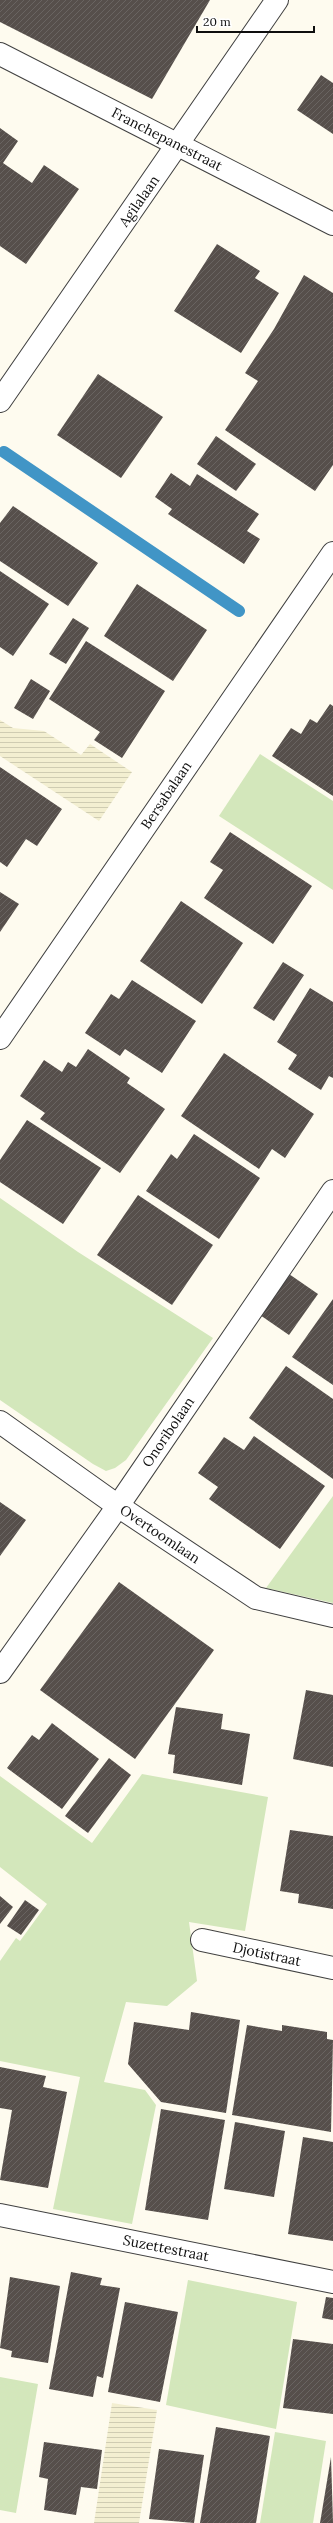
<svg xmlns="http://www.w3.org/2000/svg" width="333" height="2523" font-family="Lora,serif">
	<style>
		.farmland { fill: url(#farmland-rules) }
		.grass { fill: #d3e7bb }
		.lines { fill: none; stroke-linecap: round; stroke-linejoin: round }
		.stream { stroke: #4195c6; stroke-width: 12 }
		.building { fill: url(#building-hatch) }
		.minor-casing { stroke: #414141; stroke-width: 24 }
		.tertiary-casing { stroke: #414141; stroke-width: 24 }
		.minor { stroke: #fff; stroke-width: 22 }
		.tertiary { stroke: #fff; stroke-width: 22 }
		.labels { text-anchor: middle; stroke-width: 4; stroke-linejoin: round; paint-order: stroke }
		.street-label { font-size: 14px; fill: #0e0e0e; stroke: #fff }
	</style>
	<defs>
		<pattern id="farmland-rules" width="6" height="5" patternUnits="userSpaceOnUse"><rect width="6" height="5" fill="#f3efd1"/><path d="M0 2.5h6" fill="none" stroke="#cfccb2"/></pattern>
		<pattern id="building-hatch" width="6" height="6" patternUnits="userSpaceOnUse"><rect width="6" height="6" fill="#564f4b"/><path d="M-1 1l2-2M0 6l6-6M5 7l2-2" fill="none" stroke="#696461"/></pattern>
	</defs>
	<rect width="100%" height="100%" fill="#fefbef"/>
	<g class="farmland">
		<path d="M0,720L13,728L44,731L81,755L90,744L132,772L99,821L0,756Z"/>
		<path d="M112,2403L157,2410L139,2523H94Z"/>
	</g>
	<g class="grass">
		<path d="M260,754L333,801V890L219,816Z"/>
		<path d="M0,1198L78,1252L213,1338L126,1460L115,1468L106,1471L93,1464L0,1400Z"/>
		<path d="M333,1496V1603L266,1588Z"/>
		<path d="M142,1774L268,1797L245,1931L189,1922L197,1981L167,2006L126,2002L104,2082L145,2090L156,2105L132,2224L53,2209L80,2077L0,2061V1961L16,1938L20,1941L47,1904L0,1867V1776L92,1843Z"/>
		<path d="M188,2280L297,2302L276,2429L166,2405Z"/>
		<path d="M0,2377L38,2384L16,2513L0,2510Z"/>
		<path d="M275,2432L326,2441L313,2523H260Z"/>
	</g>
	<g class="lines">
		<path class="stream" d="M4,452L239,611"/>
	</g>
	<g class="building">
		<path d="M0,0H210L152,99L0,22Z"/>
		<path d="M321,75L333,83V134L297,110Z"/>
		<path d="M0,128L18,141L3,163L32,183L44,165L79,189L26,264L0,246Z"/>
		<path d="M217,244L260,271L255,278L279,293L241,353L174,311Z"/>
		<path d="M304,275L333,293V465L315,491L225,430L258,381L245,373L274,329Z"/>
		<path d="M98,374L163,417L121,478L57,435Z"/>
		<path d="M216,436L256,464L236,491L197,464Z"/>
		<path d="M171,473L190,486L197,474L259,514L247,531L260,539L244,564L168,514L172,509L155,497Z"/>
		<path d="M13,506L98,563L68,606L0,561V523Z"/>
		<path d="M0,571L49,604L13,656L0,647Z"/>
		<path d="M137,584L207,630L173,681L104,636Z"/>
		<path d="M73,618L89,628L66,664L49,654Z"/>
		<path d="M86,641L165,691L122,758L94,740L100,732L49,699Z"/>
		<path d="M31,679L50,691L33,719L14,708Z"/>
		<path d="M330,704L333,706V796L272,756L291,728L301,734L310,719L317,723Z"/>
		<path d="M0,767L62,809L37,846L26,839L7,867L0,862Z"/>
		<path d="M230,832L312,886L273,944L204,898L223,870L210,862Z"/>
		<path d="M0,892L19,904L0,932Z"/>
		<path d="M181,901L243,943L202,1004L140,961Z"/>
		<path d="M283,962L304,975L274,1021L253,1008Z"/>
		<path d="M132,980L196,1021L162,1073L125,1049L120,1056L85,1033L111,994L119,999Z"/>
		<path d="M310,988L333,1002V1078L329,1076L321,1090L288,1069L297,1055L277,1042Z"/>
		<path d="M88,1049L130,1078L127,1083L165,1109L120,1173L40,1119L45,1113L20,1096L44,1060L62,1072L68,1062L76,1067Z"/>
		<path d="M224,1053L314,1114L285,1158L272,1149L259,1169L181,1116Z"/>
		<path d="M27,1120L101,1168L63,1224L0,1182V1160Z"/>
		<path d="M194,1134L260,1178L219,1239L146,1191L171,1154L177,1159Z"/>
		<path d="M138,1195L213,1245L172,1305L97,1255Z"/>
		<path d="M289,1274L318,1294L289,1335L260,1315Z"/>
		<path d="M333,1299V1385L292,1357Z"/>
		<path d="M286,1366L333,1399V1479L249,1418Z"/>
		<path d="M254,1436L325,1486L280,1549L209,1499L218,1487L198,1473L224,1437L244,1450Z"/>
		<path d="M0,1502L26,1520L0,1556Z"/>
		<path d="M119,1582L214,1650L135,1759L40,1690Z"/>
		<path d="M306,1690L333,1695V1767L293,1759Z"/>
		<path d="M176,1707L223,1714L221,1729L250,1734L242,1785L173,1773L175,1755L168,1754Z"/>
		<path d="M52,1723L99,1759L62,1809L7,1768L32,1735L39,1740Z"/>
		<path d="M109,1758L131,1775L88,1833L65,1816Z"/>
		<path d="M290,1830L333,1836V1909L298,1903L299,1894L280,1891Z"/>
		<path d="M0,1896L13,1907L0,1924Z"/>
		<path d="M25,1900L39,1910L21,1935L7,1926Z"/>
		<path d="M191,2012L240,2020L226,2113L161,2102L128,2064L134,2022L189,2030Z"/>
		<path d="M247,2025L282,2031V2025L327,2032V2039L333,2040L331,2132L232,2115Z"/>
		<path d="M0,2067L46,2076L43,2087L67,2092L48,2188L0,2180L12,2110L0,2108Z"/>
		<path d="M161,2109L225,2120L208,2220L145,2210Z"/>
		<path d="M235,2122L285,2131L274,2197L224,2189Z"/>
		<path d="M303,2137L333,2142V2241L288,2234Z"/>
		<path d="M71,2272L102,2278L100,2285L120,2288L103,2378L97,2376L93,2397L49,2389Z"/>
		<path d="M10,2277L60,2286L48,2363L11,2357L12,2351L0,2348Z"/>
		<path d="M326,2297L333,2298V2320L322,2318Z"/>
		<path d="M125,2302L178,2312L160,2402L108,2392Z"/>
		<path d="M293,2339L333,2344V2414L283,2408Z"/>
		<path d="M216,2427L270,2436L256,2523H200Z"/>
		<path d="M44,2442L102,2450L97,2489L81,2487L76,2515L44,2510L48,2479L39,2477Z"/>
		<path d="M159,2449L204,2455L194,2523L149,2519Z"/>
		<path d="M331,2457L333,2523H320Z"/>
	</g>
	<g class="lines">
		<defs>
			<g id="minor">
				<path d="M0,401L277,0"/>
				<path d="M0,1038L333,553"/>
				<path d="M0,1422L118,1506L256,1598L333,1616"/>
				<path d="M0,1672L118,1506L333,1191"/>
				<path d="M202,1940L333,1968"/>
				<path d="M0,2215L333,2282"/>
			</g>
			<path id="tertiary" d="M0,54L333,224"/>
		</defs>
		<use href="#minor" class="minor-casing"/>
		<use href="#tertiary" class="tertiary-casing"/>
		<use href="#minor" class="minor"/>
		<use href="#tertiary" class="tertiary"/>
	</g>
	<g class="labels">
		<g class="street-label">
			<text transform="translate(167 139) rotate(27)" y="5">Franchepanestraat</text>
			<text transform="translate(139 201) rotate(-55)" y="5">Agilalaan</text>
			<text transform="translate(166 795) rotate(-56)" y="5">Bersabalaan</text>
			<text transform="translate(168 1432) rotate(-56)" y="5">Onoribolaan</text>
			<text transform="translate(160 1534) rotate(34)" y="5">Overtoomlaan</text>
			<text transform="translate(267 1954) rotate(12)" y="5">Djotistraat</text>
			<text transform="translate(166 2248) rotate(11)" y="5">Suzettestraat</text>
		</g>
	</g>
	<path d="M197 26v6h117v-6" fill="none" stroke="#0e0e0e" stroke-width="2"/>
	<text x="203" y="26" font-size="12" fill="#0e0e0e" stroke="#ffffff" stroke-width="3" paint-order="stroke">20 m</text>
</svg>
